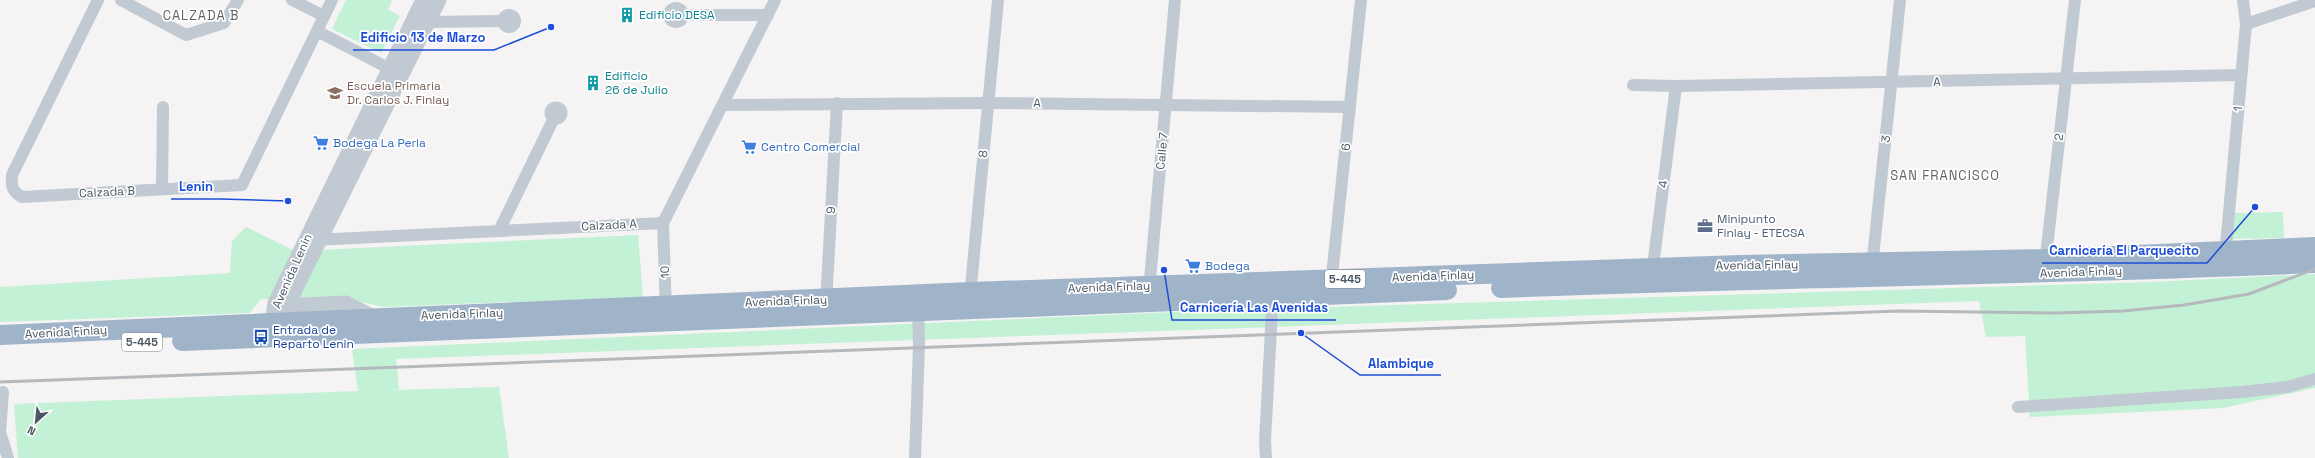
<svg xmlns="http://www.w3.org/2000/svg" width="2315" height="458" font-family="'Space Grotesk',sans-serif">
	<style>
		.green { fill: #c3f1d5 }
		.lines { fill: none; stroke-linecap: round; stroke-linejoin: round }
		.minor { stroke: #c1cad2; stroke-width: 12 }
		.tertiary { stroke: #c1cad2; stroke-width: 15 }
		.trunk { stroke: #9fb4c9; stroke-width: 20 }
		.rail { stroke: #b5b8bd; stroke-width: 3 }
		.labels { text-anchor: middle; stroke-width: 3.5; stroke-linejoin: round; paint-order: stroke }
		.shield { fill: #fff; stroke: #808990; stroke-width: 1 }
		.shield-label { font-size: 11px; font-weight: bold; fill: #4a5661 }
		.culture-label { font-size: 12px; fill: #0d838f; stroke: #fff; text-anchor: start }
		.street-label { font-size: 12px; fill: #4a5661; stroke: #fff }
		.education-label { font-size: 12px; fill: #785e54; stroke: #fff; text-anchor: start }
		.shop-label { font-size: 12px; fill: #366cbe; stroke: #fff; text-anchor: start }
		.service-label { font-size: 12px; fill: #4e5e75; stroke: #fff; text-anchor: start }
		.transit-label { font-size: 12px; fill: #164399; stroke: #fff; text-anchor: start }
		.neighbourhood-label { font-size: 13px; letter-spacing: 1px; fill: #5f6368; stroke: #fff }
		.leader { fill: none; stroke: #1d4ed8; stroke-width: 1.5 }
		.callout-dot { fill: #1d4ed8; stroke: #fff; stroke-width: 1.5 }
		.callout-label { font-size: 13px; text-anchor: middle; font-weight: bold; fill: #1d4ed8; stroke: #fff; stroke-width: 3.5; stroke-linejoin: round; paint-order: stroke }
	</style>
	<rect width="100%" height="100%" fill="#f5f3f3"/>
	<g class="green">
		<path d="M346,0H392L388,10L400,16L381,53L332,29Z"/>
		<path d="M2283,212L2284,238L2231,239L2234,213Z"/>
		<path d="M246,227L295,251L638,235L643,297L383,307L348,299H261L250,313L0,322V287L230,273L232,241Z"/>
		<path d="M2315,274V388L2223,408L2030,417L2025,336L1986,337L1979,301L396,359L399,389L393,390L499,387L509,458H18L14,404L358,391L352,349L1196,311L2151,282Z"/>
	</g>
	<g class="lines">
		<g class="minor">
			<path d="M98,0L12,175C11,186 12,191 22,197L242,185L332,0"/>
			<path d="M121,0L186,35L224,23L238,0"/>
			<path d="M292,0L324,16"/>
			<circle cx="676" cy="15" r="7"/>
			<circle cx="509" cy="21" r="6"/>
			<path d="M684,15H768"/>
			<path d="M428,22L502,21"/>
			<path d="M2246,24L2315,1"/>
			<path d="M317,31L398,73"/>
			<path d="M1633,85L1676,86L2241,75"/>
			<path d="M723,105L987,103L1350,107"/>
			<circle cx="556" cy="113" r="5.5"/>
			<path d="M162,189L163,107"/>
			<path d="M499,231L554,118"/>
			<path d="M313,240L663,223"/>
			<path d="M2225,257L2246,24L2243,0"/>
			<path d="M2045,265L2075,0"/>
			<path d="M1872,267L1900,0"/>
			<path d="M1652,274L1676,86"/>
			<path d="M1331,285L1361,0"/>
			<path d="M1149,291L1175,0"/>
			<path d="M970,297L998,0"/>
			<path d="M826,304L837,103"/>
			<path d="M666,311L663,223L775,0"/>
			<path d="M2018,407L2241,392L2287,387L2315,379"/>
			<path d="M0,432L3,392"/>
			<path d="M0,432L8,458"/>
			<path d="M915,458L919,346L918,306"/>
			<path d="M1266,458L1265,441L1273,291"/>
		</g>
		<g class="tertiary">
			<path d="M282,306L346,303L375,318"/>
			<path d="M279,331L272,322L275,303L423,0"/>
			<path d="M285,331L294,292L439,0"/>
		</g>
		<g class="trunk">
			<path d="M1501,288C1772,277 2044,275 2315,263"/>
			<path d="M0,335L971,292L1740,265L2046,259L2315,247"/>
			<path d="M182,341L1447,290"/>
		</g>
		<path class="rail" d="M0,382L1899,311L2056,313L2123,311L2184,305L2249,294L2315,269"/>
	</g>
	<defs>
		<symbol id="building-bare" viewBox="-9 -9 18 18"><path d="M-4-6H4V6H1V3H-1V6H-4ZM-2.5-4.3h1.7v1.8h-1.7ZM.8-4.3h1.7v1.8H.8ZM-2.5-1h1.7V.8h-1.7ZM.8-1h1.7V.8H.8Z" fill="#0f9aa8" stroke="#fff" stroke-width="2.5" paint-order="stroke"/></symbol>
		<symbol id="school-bare" viewBox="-9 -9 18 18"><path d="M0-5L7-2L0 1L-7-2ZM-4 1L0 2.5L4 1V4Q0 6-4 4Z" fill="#8d6e63" stroke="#fff" stroke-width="2.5" paint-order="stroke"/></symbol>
		<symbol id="supermarket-bare" viewBox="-9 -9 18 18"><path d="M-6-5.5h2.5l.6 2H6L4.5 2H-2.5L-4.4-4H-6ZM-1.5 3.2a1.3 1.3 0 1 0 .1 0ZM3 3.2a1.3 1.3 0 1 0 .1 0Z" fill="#3f7fe0" stroke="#fff" stroke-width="2.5" paint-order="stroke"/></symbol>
		<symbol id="office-bare" viewBox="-9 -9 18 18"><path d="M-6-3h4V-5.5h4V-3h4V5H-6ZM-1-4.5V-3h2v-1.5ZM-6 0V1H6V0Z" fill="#5c6f8a" stroke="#fff" stroke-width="2.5" paint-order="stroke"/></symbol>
		<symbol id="bus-bare" viewBox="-9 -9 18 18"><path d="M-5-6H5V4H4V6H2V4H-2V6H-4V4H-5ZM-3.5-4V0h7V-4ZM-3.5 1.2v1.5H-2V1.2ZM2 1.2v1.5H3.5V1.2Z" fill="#1a4fb4" stroke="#fff" stroke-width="2.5" paint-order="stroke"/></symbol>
	</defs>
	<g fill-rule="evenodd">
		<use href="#building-bare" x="616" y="4" width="22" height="22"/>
		<use href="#building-bare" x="582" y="72" width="22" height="22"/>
		<use href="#school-bare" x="324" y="82" width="22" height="22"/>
		<use href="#supermarket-bare" x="310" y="132" width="22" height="22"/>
		<use href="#supermarket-bare" x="738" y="136" width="22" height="22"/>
		<use href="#office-bare" x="1694" y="215" width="22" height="22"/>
		<use href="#supermarket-bare" x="1182" y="255" width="22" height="22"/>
		<use href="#bus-bare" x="250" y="326" width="22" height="22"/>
	</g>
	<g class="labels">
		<g class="shield">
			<rect x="1325" y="270" width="40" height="18" rx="3"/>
			<rect x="122" y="333" width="40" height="18" rx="3"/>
		</g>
		<g class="shield-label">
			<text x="1345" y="283">5-445</text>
			<text x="142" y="346">5-445</text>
		</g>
		<g class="culture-label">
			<text x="639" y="19">Edificio DESA</text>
			<text x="605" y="80">Edificio<tspan x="605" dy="14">26 de Julio</tspan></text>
		</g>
		<g class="street-label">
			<text transform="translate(1937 82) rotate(-1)" y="4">A</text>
			<text transform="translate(1037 103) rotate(1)" y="4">A</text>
			<text transform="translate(2238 109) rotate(-85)" y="4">1</text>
			<text transform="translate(2059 137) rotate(-84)" y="4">2</text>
			<text transform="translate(1886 139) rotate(-84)" y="4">3</text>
			<text transform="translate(1346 147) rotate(-84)" y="4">6</text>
			<text transform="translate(1162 151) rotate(-85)" y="4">Calle 7</text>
			<text transform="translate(983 154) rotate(-85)" y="4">8</text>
			<text transform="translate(1663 184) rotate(-83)" y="4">4</text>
			<text transform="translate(107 192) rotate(-3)" y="4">Calzada B</text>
			<text transform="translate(831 210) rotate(-87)" y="4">9</text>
			<text transform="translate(609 225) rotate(-3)" y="4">Calzada A</text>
			<text transform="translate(1757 265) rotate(-1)" y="4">Avenida Finlay</text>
			<text transform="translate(292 271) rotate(-66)" y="4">Avenida Lenin</text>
			<text transform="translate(665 272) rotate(-92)" y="4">10</text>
			<text transform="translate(2081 272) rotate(-2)" y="4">Avenida Finlay</text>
			<text transform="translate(1433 276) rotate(-2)" y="4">Avenida Finlay</text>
			<text transform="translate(1109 287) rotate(-2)" y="4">Avenida Finlay</text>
			<text transform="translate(786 301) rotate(-2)" y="4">Avenida Finlay</text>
			<text transform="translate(462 314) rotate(-2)" y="4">Avenida Finlay</text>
			<text transform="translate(66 332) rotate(-3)" y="4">Avenida Finlay</text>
		</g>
		<g class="education-label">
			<text x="347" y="90">Escuela Primaria<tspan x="347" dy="14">Dr. Carlos J. Finlay</tspan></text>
		</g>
		<g class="shop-label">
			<text x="333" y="147">Bodega La Perla</text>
			<text x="761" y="151">Centro Comercial</text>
			<text x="1205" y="270">Bodega</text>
		</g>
		<g class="service-label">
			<text x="1717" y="223">Minipunto<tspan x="1717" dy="14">Finlay - ETECSA</tspan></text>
		</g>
		<g class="transit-label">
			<text x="273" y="334">Entrada de<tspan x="273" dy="14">Reparto Lenin</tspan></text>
		</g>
		<g class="neighbourhood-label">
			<text x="201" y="20">CALZADA B</text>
			<text x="1945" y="180">SAN FRANCISCO</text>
		</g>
	</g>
	<path class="leader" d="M551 27L494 50H353M288 201L221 199H171M2255 207L2207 263H2042M1164 270L1172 320H1336M1301 333L1360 375H1441"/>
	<g class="callout-dot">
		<circle cx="551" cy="27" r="4"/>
		<circle cx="288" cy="201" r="4"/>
		<circle cx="2255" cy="207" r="4"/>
		<circle cx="1164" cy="270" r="4"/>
		<circle cx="1301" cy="333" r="4"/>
	</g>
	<g class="callout-label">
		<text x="423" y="42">Edificio 13 de Marzo</text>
		<text x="196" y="191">Lenin</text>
		<text x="2124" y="255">Carnicería El Parquecito</text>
		<text x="1254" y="312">Carnicería Las Avenidas</text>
		<text x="1401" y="368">Alambique</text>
	</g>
	<g transform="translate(36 422) rotate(207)" stroke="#ffffff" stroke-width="3" paint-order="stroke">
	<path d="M0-3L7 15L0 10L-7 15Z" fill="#4a5661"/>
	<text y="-6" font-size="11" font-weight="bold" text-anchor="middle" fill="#4a5661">N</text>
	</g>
</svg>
